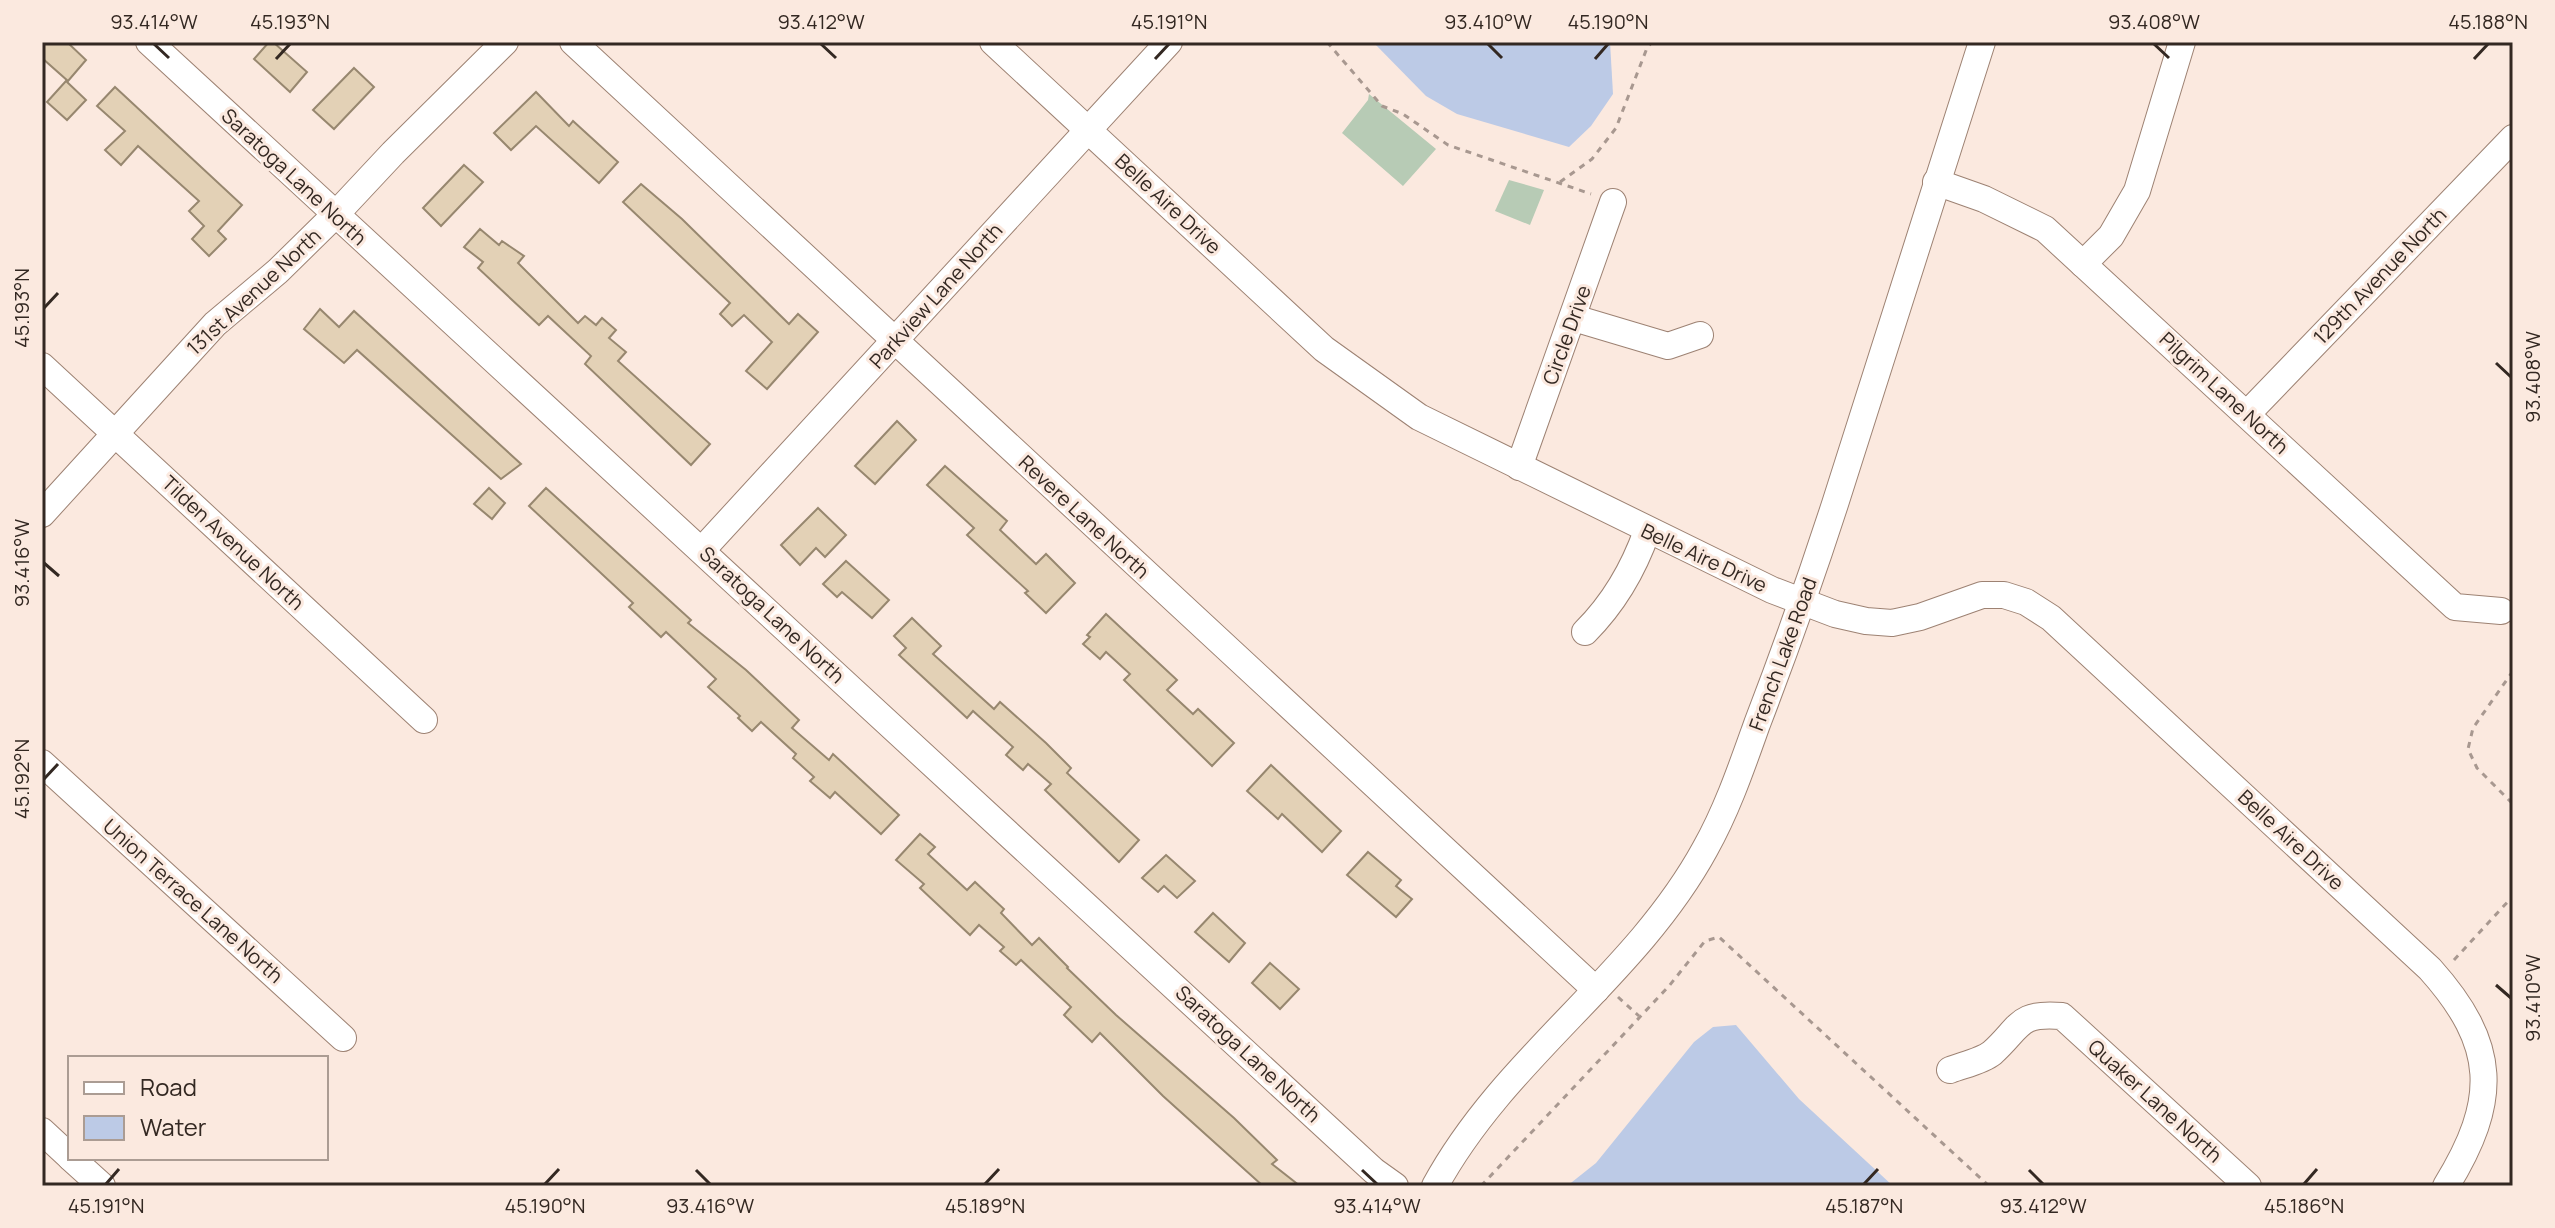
<svg xmlns="http://www.w3.org/2000/svg" width="2555" height="1228" font-family="Manrope,sans-serif">
	<style>
		.green { fill: #b7cbb5 }
		.water { fill: #bccae6 }
		.building { fill: #e3d1b6; stroke: #97876f; stroke-width: 2 }
		.lines { fill: none; stroke-linecap: round; stroke-linejoin: round }
		.minor-casing { stroke: #9d8273; stroke-width: 28 }
		.path { stroke: #a89890; stroke-width: 3; stroke-dasharray: 6 6; stroke-linecap: butt }
		.minor { stroke: #fff; stroke-width: 26 }
		.ticks { fill: none; stroke: #332822; stroke-width: 3 }
		.labels { text-anchor: middle; stroke-width: 6; stroke-linejoin: round; paint-order: stroke }
		.street-label { font-size: 20px; fill: #332822; stroke: #fbe9df }
		.neatline { fill: none; stroke: #332822; stroke-width: 3 }
		.ticks-label { font-size: 20px; text-anchor: middle; fill: #332822 }
	</style>
	<rect width="100%" height="100%" fill="#fbe9df"/>
	<g class="green">
		<path d="M1369,94L1436,149L1403,186L1342,133L1368,100Z"/>
		<path d="M1509,180L1544,190L1530,225L1495,211Z"/>
	</g>
	<g class="water">
		<path d="M1373,42H1610L1613,94L1591,126L1569,147L1457,114L1426,96Z"/>
		<path d="M1736,1025L1799,1099L1893,1186H1567L1596,1163L1694,1042L1713,1027Z"/>
	</g>
	<g class="building">
		<path d="M42,42H67L86,60L68,81L42,58Z"/>
		<path d="M269,42H273L307,72L290,92L254,59Z"/>
		<path d="M354,68L374,87L334,129L313,110Z"/>
		<path d="M66,81L86,100L67,120L47,102Z"/>
		<path d="M115,87L242,205L218,231L226,239L209,256L192,239L204,226L189,211L199,201L138,146L121,165L105,150L125,131L97,106Z"/>
		<path d="M536,92L569,126L573,121L618,162L599,183L536,126L511,150L494,133Z"/>
		<path d="M464,165L483,182L441,226L423,208Z"/>
		<path d="M641,184L682,219L789,324L798,314L818,332L767,389L746,371L772,342L744,315L732,326L720,314L730,303L623,202Z"/>
		<path d="M480,229L499,245L502,241L524,256L518,263L578,323L585,316L596,325L602,318L616,330L609,338L626,352L618,361L710,444L691,465L585,364L591,356L548,316L539,325L478,268L483,262L464,247Z"/>
		<path d="M320,309L339,327L354,311L521,464L501,479L357,350L344,363L304,329Z"/>
		<path d="M897,421L916,440L875,484L855,466Z"/>
		<path d="M945,466L1007,521L1000,530L1036,564L1046,554L1075,583L1046,613L1025,593L1028,591L967,535L974,528L927,485Z"/>
		<path d="M489,488L505,503L492,519L474,504Z"/>
		<path d="M546,488L691,620L688,623L746,670L799,720L792,728L829,760L833,754L899,815L881,834L835,792L830,798L810,781L814,777L793,758L796,754L761,722L752,731L738,718L740,716L708,687L716,679L666,632L661,637L629,607L633,603L529,506Z"/>
		<path d="M818,508L846,535L825,557L816,548L800,565L781,545Z"/>
		<path d="M846,561L889,600L872,618L842,592L837,597L823,584Z"/>
		<path d="M1106,614L1177,680L1167,690L1193,714L1198,709L1234,743L1212,766L1124,680L1130,674L1106,652L1100,659L1083,644L1090,637L1087,635Z"/>
		<path d="M912,618L941,646L933,654L994,709L1000,702L1046,743L1071,768L1067,773L1139,840L1119,862L1045,790L1051,784L1028,764L1023,770L1006,755L1013,747L973,711L967,718L899,655L906,648L894,636Z"/>
		<path d="M1271,765L1341,831L1322,852L1282,814L1278,819L1247,791Z"/>
		<path d="M920,834L935,847L928,854L967,890L975,882L1004,909L1001,913L1032,945L1039,938L1068,967L1067,968L1116,1015L1234,1118L1277,1160L1272,1164L1300,1186H1263L1163,1096L1100,1033L1092,1042L1064,1015L1071,1007L1021,960L1016,965L1000,951L1004,947L979,925L970,935L920,888L924,884L896,860Z"/>
		<path d="M1368,852L1401,880L1396,886L1412,899L1396,917L1347,875Z"/>
		<path d="M1166,855L1195,881L1177,898L1164,886L1158,892L1142,878Z"/>
		<path d="M1213,913L1245,943L1229,962L1195,932Z"/>
		<path d="M1270,963L1299,989L1280,1009L1252,983Z"/>
	</g>
	<g class="lines">
		<defs>
			<g id="minor">
				<path d="M149,42L1374,1171L1395,1186"/>
				<path d="M573,42L1596,990"/>
				<path d="M993,42L1324,349L1419,417L1772,590L1835,614L1866,621L1892,623L1920,617L1982,595H2004L2026,602L2051,618L2430,969C2498,1045 2499,1100 2446,1186"/>
				<path d="M1936,182L1984,199L2045,229L2455,607L2501,611"/>
				<path d="M2083,264L2111,236L2137,191L2182,42"/>
				<path d="M1574,318L1668,346L1700,335"/>
				<path d="M42,366L424,720"/>
				<path d="M2247,414L2513,138"/>
				<path d="M1519,467L1613,202"/>
				<path d="M42,514L215,324L278,271L335,215L393,153L505,42"/>
				<path d="M702,550L1169,42"/>
				<path d="M1585,632C1613,604 1634,568 1647,531"/>
				<path d="M42,763L343,1038"/>
				<path d="M1950,1070C1963,1065 1982,1061 1992,1053C2021,1027 2017,1012 2062,1016L2248,1186"/>
				<path d="M42,1131L70,1157"/>
				<path d="M71,1158L102,1186"/>
				<path d="M1435,1186C1505,1057 1635,977 1705,849C1727,810 1742,766 1757,724C1785,651 1811,578 1835,504C1883,350 1932,196 1982,42"/>
			</g>
		</defs>
		<use href="#minor" class="minor-casing"/>
		<g class="path">
			<path d="M1327,42L1382,106L1403,114L1448,145L1591,194"/>
			<path d="M1560,182L1592,159L1616,128L1647,48L1652,42"/>
			<path d="M2513,671L2473,728L2468,749L2477,768L2513,804"/>
			<path d="M2454,960L2513,896"/>
			<path d="M1618,997L1639,1016"/>
			<path d="M1481,1186L1669,986L1705,941L1719,937L1989,1186"/>
		</g>
		<use href="#minor" class="minor"/>
	</g>
	<path class="ticks" d="M154,44L169,58M821,44L836,58M1488,44L1502,58M2154,44L2169,58M276,59L290,44M1155,59L1169,44M1595,59L1608,44M2474,59L2488,44M44,308L58,293M2496,363L2511,377M44,563L59,576M44,779L58,764M2496,985L2511,998M696,1170L710,1184M1362,1170L1377,1184M2029,1170L2043,1184M106,1184L119,1169M545,1184L559,1169M985,1184L999,1169M1864,1184L1878,1169M2304,1184L2317,1169"/>
	<g class="labels">
		<g class="street-label">
			<text transform="translate(294 177) rotate(43)" y="7">Saratoga Lane North</text>
			<text transform="translate(1168 204) rotate(43)" y="7">Belle Aire Drive</text>
			<text transform="translate(2380 276) rotate(-46)" y="7">129th Avenue North</text>
			<text transform="translate(254 292) rotate(-43)" y="7">131st Avenue North</text>
			<text transform="translate(936 296) rotate(-48)" y="7">Parkview Lane North</text>
			<text transform="translate(1567 335) rotate(-70)" y="7">Circle Drive</text>
			<text transform="translate(2224 393) rotate(43)" y="7">Pilgrim Lane North</text>
			<text transform="translate(1084 517) rotate(43)" y="7">Revere Lane North</text>
			<text transform="translate(233 543) rotate(43)" y="7">Tilden Avenue North</text>
			<text transform="translate(1704 558) rotate(25)" y="7">Belle Aire Drive</text>
			<text transform="translate(772 615) rotate(43)" y="7">Saratoga Lane North</text>
			<text transform="translate(1783 654) rotate(-70)" y="7">French Lake Road</text>
			<text transform="translate(2291 840) rotate(43)" y="7">Belle Aire Drive</text>
			<text transform="translate(193 901) rotate(42)" y="7">Union Terrace Lane North</text>
			<text transform="translate(1248 1054) rotate(43)" y="7">Saratoga Lane North</text>
			<text transform="translate(2155 1101) rotate(42)" y="7">Quaker Lane North</text>
		</g>
	</g>
	<rect width="2555" height="1228" fill="none" stroke="#fbe9df" stroke-width="88"/>
	<rect x="68" y="1056" width="260" height="104" fill="#fbe9df" stroke="#ab9c93" stroke-width="2"/>
	<rect x="84" y="1082" width="40" height="12" fill="#ffffff" stroke="#ab9c93" stroke-width="2"/>
	<text x="140" y="1096" font-size="24" fill="#332822">Road</text>
	<rect x="84" y="1116" width="40" height="24" fill="#bccae6" stroke="#ab9c93" stroke-width="2"/>
	<text x="140" y="1136" font-size="24" fill="#332822">Water</text>
	<rect x="44" y="44" width="2467" height="1140" class="neatline"/>
	<g class="ticks-label">
		<text x="154" y="29">93.414°W</text>
		<text x="290" y="29">45.193°N</text>
		<text x="821" y="29">93.412°W</text>
		<text x="1169" y="29">45.191°N</text>
		<text x="1488" y="29">93.410°W</text>
		<text x="1608" y="29">45.190°N</text>
		<text x="2154" y="29">93.408°W</text>
		<text x="2488" y="29">45.188°N</text>
		<text transform="translate(22 308) rotate(-90)" y="7">45.193°N</text>
		<text transform="translate(2533 377) rotate(-90)" y="7">93.408°W</text>
		<text transform="translate(22 563) rotate(-90)" y="7">93.416°W</text>
		<text transform="translate(22 779) rotate(-90)" y="7">45.192°N</text>
		<text transform="translate(2533 998) rotate(-90)" y="7">93.410°W</text>
		<text x="106" y="1213">45.191°N</text>
		<text x="545" y="1213">45.190°N</text>
		<text x="710" y="1213">93.416°W</text>
		<text x="985" y="1213">45.189°N</text>
		<text x="1377" y="1213">93.414°W</text>
		<text x="1864" y="1213">45.187°N</text>
		<text x="2043" y="1213">93.412°W</text>
		<text x="2304" y="1213">45.186°N</text>
	</g>
</svg>
